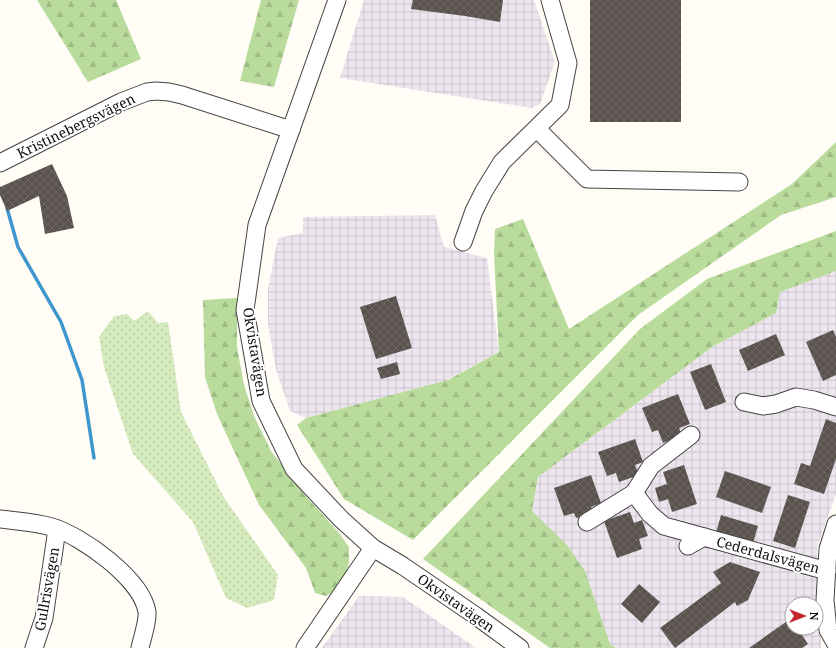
<svg xmlns="http://www.w3.org/2000/svg" width="836" height="648" font-family="'Noto Serif',serif">
	<style>
		.industrial { fill: url(#industrial-grid); fill-rule: evenodd }
		.forest { fill: url(#forest-firs) }
		.park { fill: url(#park-dots) }
		.lines { fill: none; stroke-linecap: round; stroke-linejoin: round }
		.stream { stroke: #3f96cf; stroke-width: 3.5 }
		.building { fill: url(#building-cross-hatch) }
		.minor-casing { stroke: #444; stroke-width: 19 }
		.minor { stroke: #fff; stroke-width: 17 }
		.labels { text-anchor: middle; stroke-width: 4; stroke-linejoin: round; paint-order: stroke }
		.street-label { font-size: 14px; fill: #111; stroke: #fff }
	</style>
	<defs>
		<pattern id="industrial-grid" width="8" height="8" patternUnits="userSpaceOnUse"><rect width="8" height="8" fill="#eee6ef"/><path d="M0 4h8M4 0v8" fill="none" stroke="#cbc4cc"/></pattern>
		<pattern id="forest-firs" width="22" height="20" patternUnits="userSpaceOnUse"><rect width="22" height="20" fill="#b9dc9c"/><path d="M5 1l3.5 6h-7zM16 11l3.5 6h-7z" fill="#9ebc85"/></pattern>
		<pattern id="park-dots" width="8" height="8" patternUnits="userSpaceOnUse"><rect width="8" height="8" fill="#d5ebbd"/><path d="M2 2h.1M6 6h.1" fill="none" stroke="#b6c8a1" stroke-width="1.8" stroke-linecap="round"/></pattern>
		<pattern id="building-cross-hatch" width="8" height="8" patternUnits="userSpaceOnUse"><rect width="8" height="8" fill="#5a524d"/><path d="M0 0l8 8M0 8l8-8" fill="none" stroke="#6d6662"/></pattern>
	</defs>
	<rect width="100%" height="100%" fill="#fffdf5"/>
	<g class="industrial">
		<path d="M364,0H534L555,62L540,104L532,108L340,78Z"/>
		<path d="M435,215L444,247L487,258L499,352L445,381L306,418L290,411L276,370L268,324V289L278,238L303,233V217Z"/>
		<path d="M836,271V494L817,547L821,648H616L610,644L532,511L538,477L712,347L776,313L780,292ZM792,604H816V628H792Z"/>
		<path d="M359,596L403,597L476,648H322Z"/>
	</g>
	<g class="forest">
		<path d="M37,0H116L141,59L88,82Z"/>
		<path d="M261,0H299L274,87L240,81Z"/>
		<path d="M836,142V197L781,215L638,315L413,540L344,499L297,425L306,418L448,380L499,352L494,254L495,229L523,219L569,329L792,184Z"/>
		<path d="M836,231V271L780,292L776,313L712,347L538,477L532,511L567,545L585,571L610,644L616,648H550L423,559L640,329L707,279Z"/>
		<path d="M237,298V347L244,385L254,416L271,451L304,494L339,533L349,547V563L346,574L333,592L326,596L315,593L306,568L259,505L217,414L205,377L203,300Z"/>
	</g>
	<path class="park" d="M148,311L158,323L168,322L181,412L223,496L278,575L274,600L247,608L226,598L193,522L133,454L104,367L99,337L114,316L127,314L134,321Z"/>
	<g class="lines">
		<path class="stream" d="M7,208L18,247L61,322L82,380L94,458"/>
	</g>
	<g class="building">
		<path d="M413,0H503L500,22L465,16L411,9Z"/>
		<rect x="590" y="0" width="91" height="122"/>
		<path d="M52,164L67,196L74,228L45,234L39,196L7,211L0,195V187Z"/>
		<path d="M396,296L412,348L376,359L360,307Z"/>
		<path d="M833,330L836,337V375L823,381L806,342Z"/>
		<path d="M776,334L785,355L748,371L739,350Z"/>
		<path d="M397,362L400,374L381,379L377,368Z"/>
		<path d="M711,364L726,402L705,410L690,372Z"/>
		<path d="M678,394L690,424L679,428L682,435L663,443L658,430L652,432L642,408Z"/>
		<path d="M826,419L836,423V459L824,494L794,484L801,463L810,466Z"/>
		<path d="M635,439L643,462L635,465L639,475L619,482L616,473L607,476L598,452Z"/>
		<path d="M684,465L697,504L672,512L668,499L659,502L655,488L667,484L663,472Z"/>
		<path d="M725,471L771,487L762,513L716,497Z"/>
		<path d="M591,475L601,503L591,507L593,513L576,518L574,513L564,516L554,488Z"/>
		<path d="M788,495L810,502L795,548L773,541Z"/>
		<path d="M630,512L634,523L642,520L648,536L639,539L642,549L617,558L604,521Z"/>
		<path d="M721,515L758,526L753,543L716,533Z"/>
		<path d="M730,562L760,572L748,600L737,606L735,602L675,648L660,628L721,583L713,572Z"/>
		<path d="M639,584L660,602L642,623L621,604Z"/>
		<path d="M790,619L792,622V628H797L808,644L802,648H749Z"/>
	</g>
	<g class="lines">
		<defs>
			<g id="minor">
				<path d="M337,0L257,225L245,310L261,401L294,469L341,519L373,548L403,566L476,616L520,648"/>
				<path d="M537,129L587,179L739,182"/>
				<path d="M0,163L121,102L147,92L156,91L169,92L182,95L291,130"/>
				<path d="M463,242L474,211L484,191L502,162L560,105L568,63L550,0"/>
				<path d="M744,402L763,406L776,404L796,397L814,400L836,407"/>
				<path d="M691,435L651,466L634,493L650,514L664,526L704,537"/>
				<path d="M0,519C17,521 35,522 52,527C82,536 142,579 147,612C148,622 142,638 140,648"/>
				<path d="M587,522L634,493"/>
				<path d="M836,524L828,549L825,600L828,630L836,644"/>
				<path d="M688,546L704,537L827,571"/>
				<path d="M34,648L44,618L57,529"/>
				<path d="M305,648L373,548"/>
			</g>
		</defs>
		<use href="#minor" class="minor-casing"/>
		<use href="#minor" class="minor"/>
	</g>
	<g class="labels">
		<g class="street-label">
			<text transform="translate(76 126) rotate(-26)" y="5">Kristinebergsvägen</text>
			<text transform="translate(255 352) rotate(81)" y="5">Okvistavägen</text>
			<text transform="translate(768 555) rotate(15)" y="5">Cederdalsvägen</text>
			<text transform="translate(47 589) rotate(-80)" y="5">Gullrisvägen</text>
			<text transform="translate(456 603) rotate(35)" y="5">Okvistavägen</text>
		</g>
	</g>
	<g transform="translate(804 616) rotate(90)"><circle r="19" fill="#ffffff" stroke="#a0a0a0"/>
	<path d="M0-3L7 15L0 10L-7 15Z" fill="#c4262e"/>
	<text y="-6" font-size="11" font-weight="bold" text-anchor="middle" fill="#111111">N</text>
	</g>
</svg>
